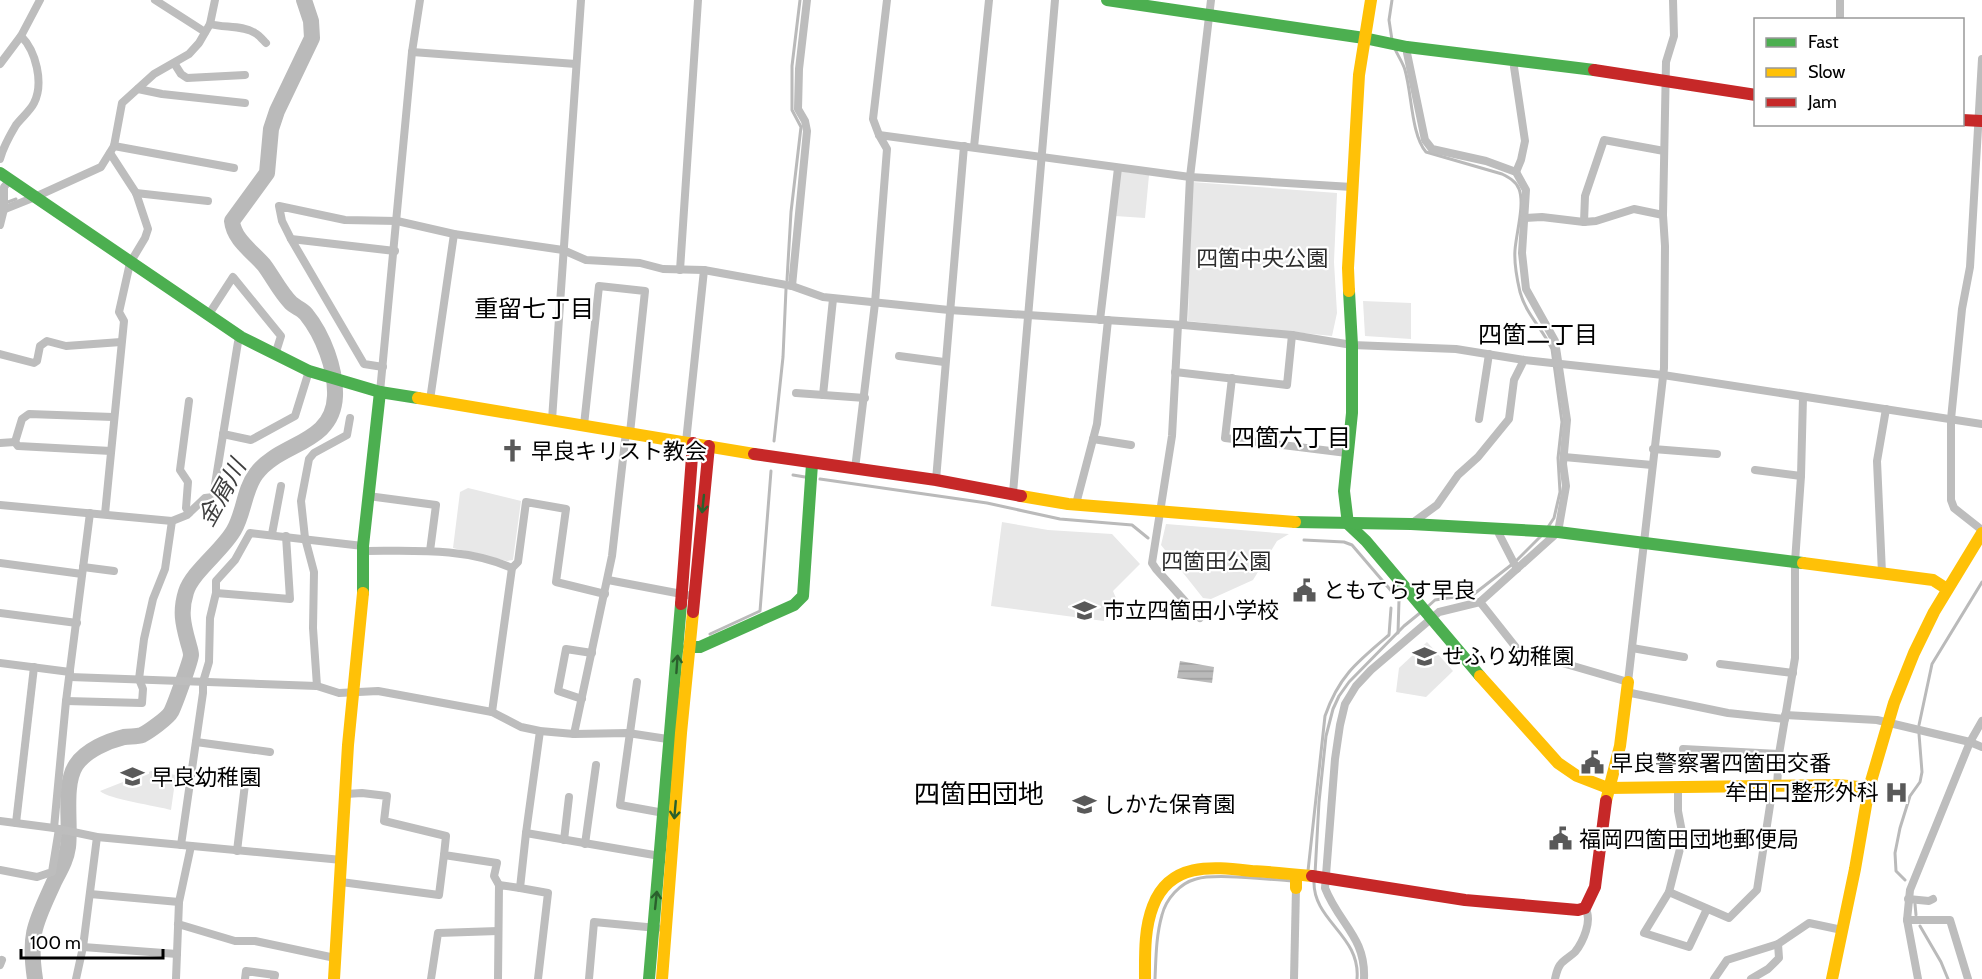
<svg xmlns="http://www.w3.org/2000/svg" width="1982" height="979" font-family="Cabin,'Noto Sans JP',sans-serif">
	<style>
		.green { fill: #e8e8e8 }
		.water { fill: url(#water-rules) }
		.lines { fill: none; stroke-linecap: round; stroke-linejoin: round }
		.stream { stroke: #bababa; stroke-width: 3 }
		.river { stroke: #bababa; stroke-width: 16 }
		.street { stroke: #bdbdbd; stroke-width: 8 }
		.fast { stroke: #4caf50; stroke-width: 12 }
		.slow { stroke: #ffc107; stroke-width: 12 }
		.jam { stroke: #c62828; stroke-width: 12 }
		.oneway { stroke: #2a602c }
		.labels { text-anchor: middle; stroke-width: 4.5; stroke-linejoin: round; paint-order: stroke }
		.park-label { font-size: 22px; fill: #2d2d2d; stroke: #fff }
		.poi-label { font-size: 22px; fill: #000; stroke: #fff; text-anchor: start }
		.neighbourhood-label { font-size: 24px; fill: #000; stroke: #fff }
		.water-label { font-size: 24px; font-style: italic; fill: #3e3e3e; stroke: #fff }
		.quarter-label { font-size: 26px; fill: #000; stroke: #fff }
	</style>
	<defs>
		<pattern id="water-rules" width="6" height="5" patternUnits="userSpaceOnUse" patternTransform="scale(1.5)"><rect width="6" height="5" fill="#bababa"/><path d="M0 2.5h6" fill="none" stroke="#9e9e9e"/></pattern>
	</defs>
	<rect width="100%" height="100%" fill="#fff"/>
	<g class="green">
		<path d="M1119,171L1149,175L1145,218L1115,216Z"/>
		<path d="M1192,182L1337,193L1334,262L1337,313L1332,336L1188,321Z"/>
		<path d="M1363,301L1411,303V339L1365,336Z"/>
		<path d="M468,488L521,501L513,560L507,561L453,548L460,492Z"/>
		<path d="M1002,522L1048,530L1112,534L1140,564L1113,591L1118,603L1104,615V621L991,606Z"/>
		<path d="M1166,524L1289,534L1277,541L1253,580L1211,599L1203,598L1161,545Z"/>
		<path d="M1427,642L1453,671L1426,697L1396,692L1399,668Z"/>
		<path d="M151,771L176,775L171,810C157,806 108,799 100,791Z"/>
	</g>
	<path class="water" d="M1180,661L1214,667L1212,683L1177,678Z"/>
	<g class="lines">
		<g class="stream">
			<path d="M1392,0L1389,20L1392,40"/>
			<path d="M1395,49C1398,56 1403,63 1405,70C1412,94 1411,134 1426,152L1502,174C1508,177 1516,181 1519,189C1525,204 1516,234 1515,250C1514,263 1517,279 1520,292C1526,314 1542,328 1552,349L1562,422L1558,458L1560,492L1554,518L1548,527"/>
			<path d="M8,202L16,199"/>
			<path d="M787,280L791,212L801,127L792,110V66L800,0"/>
			<path d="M774,441L783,357L786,289"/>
			<path d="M793,475L805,477"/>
			<path d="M820,479L987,503L1060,519L1132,525L1148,538"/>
			<path d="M1304,540L1344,542L1352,545L1399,600L1398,633"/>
			<path d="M1425,609L1435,600L1474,594L1515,562L1542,535"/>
			<path d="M710,634L760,611L771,471"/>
			<path d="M1919,725L1932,664L1982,582"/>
			<path d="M1308,871L1325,716C1339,676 1357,662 1389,635L1391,608"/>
			<path d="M1315,874L1319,802L1326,736L1333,709L1339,696L1349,682L1404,626L1420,613"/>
			<path d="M1314,880C1312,921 1361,935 1357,979"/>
			<path d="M1905,880L1896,871L1895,853L1900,828L1910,796L1920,782L1922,772L1919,734"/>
			<path d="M1915,904L1916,915"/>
			<path d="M1920,926L1941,962L1948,979"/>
			<path d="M1155,979C1156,957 1156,936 1162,915C1166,899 1180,883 1196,879C1217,873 1269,880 1293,881"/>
		</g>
		<path class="river" d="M35,979C28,933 36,922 54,882C60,870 66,861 68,847C71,824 63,785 76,765C86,750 108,741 124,737C130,736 137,737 142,735C148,732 168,718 171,712C174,707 191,660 191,655C191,651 189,646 188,642C183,624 180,611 186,592C192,572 223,550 234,530C244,513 244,490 256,474C279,442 333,445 335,396C336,369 323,335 306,314C302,309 295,307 291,303C280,292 273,277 264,265C252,251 234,240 232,221L267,173L271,129L277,111L312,38L311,21L304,0"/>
		<g class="street">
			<path d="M155,0L205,32"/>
			<path d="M1840,20V0"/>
			<path d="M210,24C224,28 243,25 255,33C259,35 263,40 266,43"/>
			<path d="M1407,47V53L1425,140L1432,149L1486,161L1516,172L1526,190L1522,253L1526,289L1555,341L1567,420L1563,464L1566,486L1558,532L1480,602"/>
			<path d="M412,52L576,64"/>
			<path d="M1982,59L1970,267L1962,309L1951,419V500L1954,508L1982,530"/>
			<path d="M174,63L181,74L187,78L245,75"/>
			<path d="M0,64L21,36L40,0"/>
			<path d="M138,89L162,94L245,103"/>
			<path d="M879,135L1190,177L1352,187"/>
			<path d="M114,146L234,168"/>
			<path d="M974,147L989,0"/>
			<path d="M0,159C3,148 10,135 16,125C22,117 30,111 34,103C44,83 36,51 21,36"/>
			<path d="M1516,172L1521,160L1525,141L1514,67L1516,61"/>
			<path d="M136,193L208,201"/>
			<path d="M0,211L35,197L101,167L114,146L122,103L154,74L189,54L199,43L210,24L215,0"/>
			<path d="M1663,215L1634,209L1596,221L1584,222L1585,196L1604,140L1664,151"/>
			<path d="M1525,218L1542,217L1584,222"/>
			<path d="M0,225L4,209V187L10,180"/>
			<path d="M291,239L364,364L383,367"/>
			<path d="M395,251L291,239L282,221L279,206L345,220L397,221L454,234L563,250L586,260L640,263L663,269L704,270L792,286L823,297L949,310L1183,325L1292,335L1352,345L1456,349L1524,360L1663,375L1982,424"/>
			<path d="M680,270L698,0"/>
			<path d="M792,286L807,131L805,121L798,109L799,69L807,0"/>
			<path d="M209,314L233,277L281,336L275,355"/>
			<path d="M1100,320L1118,168"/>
			<path d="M1178,325L1172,436L1152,563L1156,569L1200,618"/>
			<path d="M1183,325L1190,177L1211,0"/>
			<path d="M0,354L34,363L37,361L40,346L47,341L66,346L121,342"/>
			<path d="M899,356L944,362"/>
			<path d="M1175,372L1287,385L1292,335"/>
			<path d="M1232,378L1225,438L1347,453"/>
			<path d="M380,392L412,52L420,0"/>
			<path d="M796,393L865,398"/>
			<path d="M823,395L833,299"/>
			<path d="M430,400L454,234"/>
			<path d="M1479,419L1489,354"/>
			<path d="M552,420L581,0"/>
			<path d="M584,425L599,286L645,291L630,433"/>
			<path d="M223,434L251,440L295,416L309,371"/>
			<path d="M1093,439L1131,445"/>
			<path d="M686,442L704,270"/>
			<path d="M0,443L15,442"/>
			<path d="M1653,449L1717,454"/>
			<path d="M111,451L18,446L15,442L22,419L29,414L113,417"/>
			<path d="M1564,457L1652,465"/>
			<path d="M855,469L875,303L887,149L879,135L873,119L887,0"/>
			<path d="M1755,470L1801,476"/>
			<path d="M936,480L964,146"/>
			<path d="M1013,493L1055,0"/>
			<path d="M368,496L436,505L430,551"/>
			<path d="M1076,504L1097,424L1108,320"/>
			<path d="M0,505L172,521L187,515L205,498L213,497L238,342L241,337"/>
			<path d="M189,513L186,508L188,482L180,470L189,401"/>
			<path d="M105,514L124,321L119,312L130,263L145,238L148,229L136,193L110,153"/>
			<path d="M1411,524L1437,505L1458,475L1478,457L1509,419L1514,380L1524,360"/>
			<path d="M1499,529V534L1517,569"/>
			<path d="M272,534L281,486"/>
			<path d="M363,551C413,551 465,547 512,568"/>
			<path d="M0,563L82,574"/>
			<path d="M83,567L114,571"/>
			<path d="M1882,573L1877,461L1886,409"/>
			<path d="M608,580L687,595"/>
			<path d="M216,593L290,599L286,536"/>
			<path d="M0,613L77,623"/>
			<path d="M1632,648L1684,657"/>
			<path d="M0,663L70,672"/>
			<path d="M1720,664L1793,673"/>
			<path d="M70,677L317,686L339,693L378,691L492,712L521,727L540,731L574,734L628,733L674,740"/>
			<path d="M637,682L620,805L664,813"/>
			<path d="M317,686L313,628L314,572L305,538L301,501L309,459L314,453L347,435L350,418"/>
			<path d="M1626,692L1728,713L1785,719"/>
			<path d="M582,699L558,691L566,649L592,653"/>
			<path d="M66,701L142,703L143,689L139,679L144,639L153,599L165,569L172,521"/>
			<path d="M492,712L512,568L518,562L526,502L566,509L556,582L605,594"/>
			<path d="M1785,715L1877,720L1970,742L1982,747"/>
			<path d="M540,731L526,833L660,856"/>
			<path d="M574,734L612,556L626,432"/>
			<path d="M196,742L270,752"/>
			<path d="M1683,749L1779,754"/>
			<path d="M1777,786L1779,754L1795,658V562L1801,476L1803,397"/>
			<path d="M346,794L362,793L387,796L384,821L446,836L444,855L497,863L494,876L499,885"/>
			<path d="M0,821L54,828L97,837L342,860"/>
			<path d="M16,823L34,667"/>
			<path d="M54,828L66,701L90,513"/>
			<path d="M526,833L520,888L548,893L538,979"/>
			<path d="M564,840L569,797"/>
			<path d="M585,844L596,765"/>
			<path d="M181,845L203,693V682L209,662L210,618L216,593V581L235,560L250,533L363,546"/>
			<path d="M237,851L245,784"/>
			<path d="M0,870L37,877L52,872L59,829"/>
			<path d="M341,882L439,895L444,855"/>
			<path d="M1669,892L1683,837L1678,811V788"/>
			<path d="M90,894L179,902"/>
			<path d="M1908,899L1929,901L1933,899"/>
			<path d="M1707,909L1689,947L1644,933L1669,892L1729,918L1757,890L1773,786"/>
			<path d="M1907,920H1950L1968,979"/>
			<path d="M178,924L235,941H255L335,958"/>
			<path d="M83,947L177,954"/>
			<path d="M0,965L2,960"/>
			<path d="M76,979L83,947L97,837"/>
			<path d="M176,979L179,902L191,846"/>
			<path d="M245,979L246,971L275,975L274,979"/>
			<path d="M431,979L438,933L498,931"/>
			<path d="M498,979L499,885L520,888"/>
			<path d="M589,979L594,922L657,928"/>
			<path d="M1294,979L1296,888"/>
			<path d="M1364,979C1366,937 1339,924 1325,888L1335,759L1340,725L1345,704L1356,686L1371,670L1439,612L1480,602L1518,650L1628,682L1664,368L1665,246L1663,215L1666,62L1674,36L1673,0"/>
			<path d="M1555,979C1556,975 1557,969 1560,965C1563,960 1570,957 1575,952C1583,942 1593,920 1585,908"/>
			<path d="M1714,979L1727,960L1778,944"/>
			<path d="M1751,979L1768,969L1779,958L1778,944L1809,923L1842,930"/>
			<path d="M1918,979L1907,920L1910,890L1970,742L1982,721"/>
		</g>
		<g class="fast">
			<path d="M1107,0L1364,38L1407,47L1594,70"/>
			<path d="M0,173L241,337L309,371L380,392L418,398"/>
			<path d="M1349,291L1352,345V413L1344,491L1348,524L1366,541L1480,676"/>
			<path d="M1295,522L1411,524L1558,532L1803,563"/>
			<path d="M363,593V546L380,392"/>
			<path d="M689,647H700L794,605L803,596L812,464"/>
			<path d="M649,979L681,604"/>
		</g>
		<g class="slow">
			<path d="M1349,291L1348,268L1359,75L1371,0"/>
			<path d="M418,398L754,454"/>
			<path d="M1021,496L1068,504L1295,522"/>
			<path d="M1803,563L1933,580L1947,589"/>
			<path d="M1480,676L1558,763L1577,776L1608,788L1838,785L1869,788"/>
			<path d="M1606,801L1620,746L1628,682"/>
			<path d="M1296,875V888"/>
			<path d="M334,979L348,745L363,593"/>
			<path d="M662,979L681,733L693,612"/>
			<path d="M1145,979C1145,955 1144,929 1153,906C1170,861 1214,867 1252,871C1272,872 1292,874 1312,876"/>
			<path d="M1832,979L1855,869L1869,788L1894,703L1914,653L1934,612L1982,533"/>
		</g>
		<g class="jam">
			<path d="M1594,70L1756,95"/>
			<path d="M1962,120L1982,121"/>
			<path d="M754,454L936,480L1021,496"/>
			<path d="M681,604L693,443"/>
			<path d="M693,612L709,446"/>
			<path d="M1312,876L1465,900L1578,910L1585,908L1595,887L1606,801"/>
		</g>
	</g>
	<defs><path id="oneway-shaft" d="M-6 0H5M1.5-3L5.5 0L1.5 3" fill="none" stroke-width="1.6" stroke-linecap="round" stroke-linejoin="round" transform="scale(1.5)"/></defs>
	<g class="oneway">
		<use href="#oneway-shaft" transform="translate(703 504) rotate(96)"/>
		<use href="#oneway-shaft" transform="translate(677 664) rotate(-86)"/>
		<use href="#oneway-shaft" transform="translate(675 810) rotate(95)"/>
		<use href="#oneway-shaft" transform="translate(656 900) rotate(-84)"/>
	</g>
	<defs>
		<symbol id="church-bare" viewBox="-9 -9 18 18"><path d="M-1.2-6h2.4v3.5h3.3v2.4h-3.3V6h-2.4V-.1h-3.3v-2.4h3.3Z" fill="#595959" stroke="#fff" stroke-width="2.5" paint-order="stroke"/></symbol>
		<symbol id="civic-bare" viewBox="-9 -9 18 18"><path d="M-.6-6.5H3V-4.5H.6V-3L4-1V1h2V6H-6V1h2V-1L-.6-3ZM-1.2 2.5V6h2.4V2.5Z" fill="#595959" stroke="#fff" stroke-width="2.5" paint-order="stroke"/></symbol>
		<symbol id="school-bare" viewBox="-9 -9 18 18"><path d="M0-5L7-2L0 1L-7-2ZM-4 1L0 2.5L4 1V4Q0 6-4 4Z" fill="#595959" stroke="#fff" stroke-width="2.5" paint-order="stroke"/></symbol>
		<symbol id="hospital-bare" viewBox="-9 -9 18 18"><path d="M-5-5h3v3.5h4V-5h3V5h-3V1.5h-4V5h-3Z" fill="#595959" stroke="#fff" stroke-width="2.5" paint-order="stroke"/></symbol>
	</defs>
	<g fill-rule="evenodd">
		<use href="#church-bare" x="496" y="434" width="33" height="33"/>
		<use href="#civic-bare" x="1288" y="574" width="33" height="33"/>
		<use href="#school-bare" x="1068" y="594" width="33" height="33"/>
		<use href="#school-bare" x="1408" y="640" width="33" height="33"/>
		<use href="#civic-bare" x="1576" y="746" width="33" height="33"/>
		<use href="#school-bare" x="116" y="760" width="33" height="33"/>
		<use href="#hospital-bare" x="1880" y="776" width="33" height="33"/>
		<use href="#school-bare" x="1068" y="788" width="33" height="33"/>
		<use href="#civic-bare" x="1544" y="822" width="33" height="33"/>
	</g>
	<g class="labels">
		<g class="park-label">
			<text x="1262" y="266">四箇中央公園</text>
			<text x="1216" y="569">四箇田公園</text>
		</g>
		<g class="poi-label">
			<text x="531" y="459">早良キリスト教会</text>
			<text x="1323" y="598">ともてらす早良</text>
			<text x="1103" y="618">市立四箇田小学校</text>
			<text x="1442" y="664">せふり幼稚園</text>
			<text x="1611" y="771">早良警察署四箇田交番</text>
			<text x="151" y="785">早良幼稚園</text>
			<text x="1879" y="800" text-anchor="end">牟田口整形外科</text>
			<text x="1103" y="812">しかた保育園</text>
			<text x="1579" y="847">福岡四箇田団地郵便局</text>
		</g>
		<g class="neighbourhood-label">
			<text x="534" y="317">重留七丁目</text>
			<text x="1538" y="343">四箇二丁目</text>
			<text x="1291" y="446">四箇六丁目</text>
		</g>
		<g class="water-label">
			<text transform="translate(222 493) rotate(-61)" y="8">金屑川</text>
		</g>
		<g class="quarter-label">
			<text x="979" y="803">四箇田団地</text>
		</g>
	</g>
	<rect x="1754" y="18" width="210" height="108" fill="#ffffff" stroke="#999999" stroke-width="1.5"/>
	<rect x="1766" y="38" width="30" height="9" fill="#4caf50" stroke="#999999" stroke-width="1.5"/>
	<text x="1808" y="48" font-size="18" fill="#000000">Fast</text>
	<rect x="1766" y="68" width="30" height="9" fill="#ffc107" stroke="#999999" stroke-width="1.5"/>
	<text x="1808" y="78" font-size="18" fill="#000000">Slow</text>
	<rect x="1766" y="98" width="30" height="9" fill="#c62828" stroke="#999999" stroke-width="1.5"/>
	<text x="1808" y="108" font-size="18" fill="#000000">Jam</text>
	<path d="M21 949v9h142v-9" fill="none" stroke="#000000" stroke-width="3"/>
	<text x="30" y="949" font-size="18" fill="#000000" stroke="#ffffff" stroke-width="4.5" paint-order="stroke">100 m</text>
</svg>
